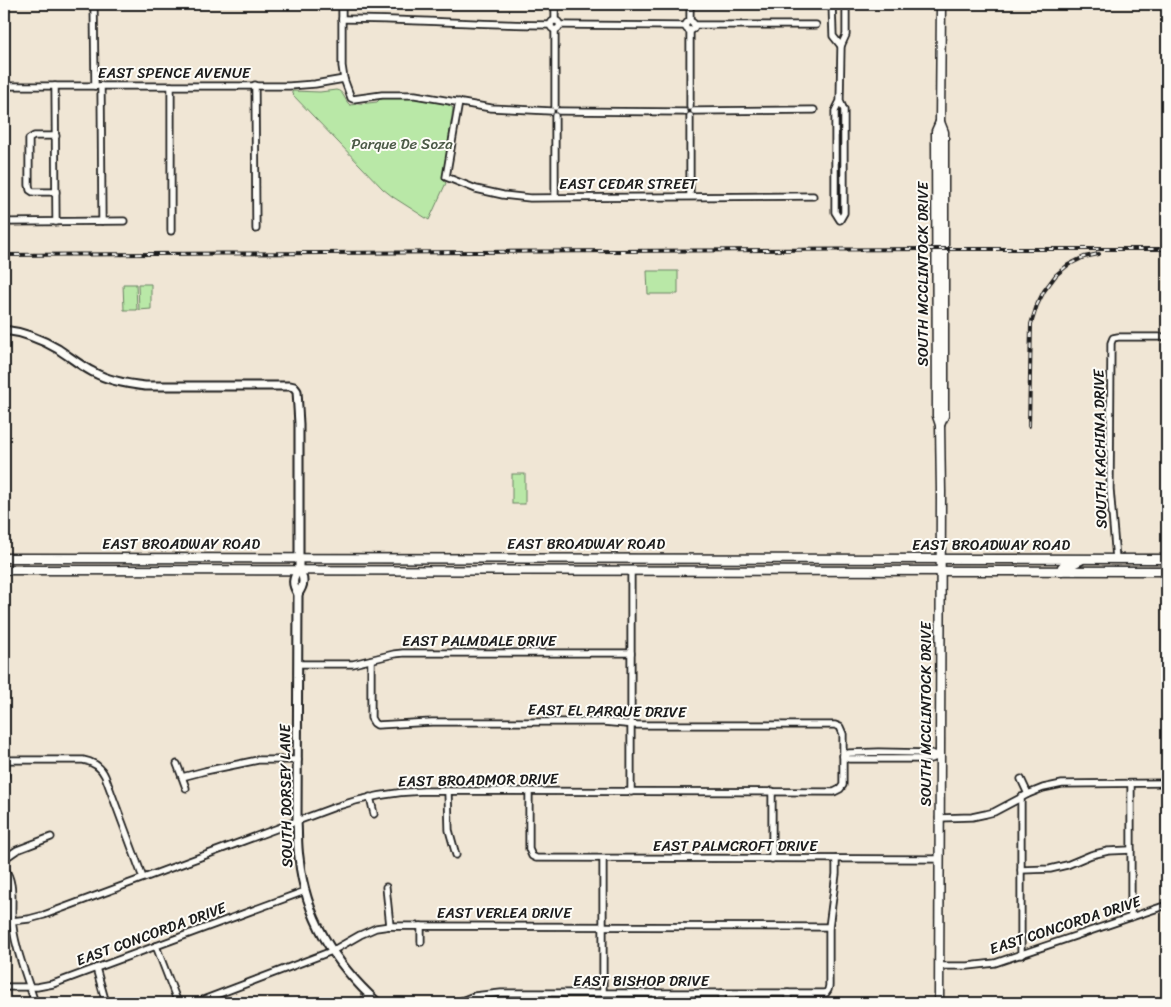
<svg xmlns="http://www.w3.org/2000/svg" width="1171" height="1007" font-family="Sriracha,sans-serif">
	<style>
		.green { fill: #b9e8a7; stroke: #6a8262 }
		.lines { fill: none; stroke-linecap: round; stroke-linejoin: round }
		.minor-casing { stroke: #1c1c1c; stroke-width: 9 }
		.tertiary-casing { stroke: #1c1c1c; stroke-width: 11 }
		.secondary-casing { stroke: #1c1c1c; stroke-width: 11 }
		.minor { stroke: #fdfcf7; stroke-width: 5.5 }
		.tertiary { stroke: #fdfcf7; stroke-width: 7 }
		.secondary { stroke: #fdfcf7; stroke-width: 8 }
		.rail-casing { stroke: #1c1c1c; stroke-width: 4 }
		.rail { stroke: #fdfcf7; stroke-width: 2; stroke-dasharray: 5.5; stroke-linecap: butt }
		.labels { text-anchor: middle; stroke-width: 4; stroke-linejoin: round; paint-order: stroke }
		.street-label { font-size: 15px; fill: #1c1c1c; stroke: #fdfcf7 }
		.park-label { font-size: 15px; fill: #4b5946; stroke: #fdfcf7 }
	</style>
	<rect width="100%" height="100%" fill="#f0e6d5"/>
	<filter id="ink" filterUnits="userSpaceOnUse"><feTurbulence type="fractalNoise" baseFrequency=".02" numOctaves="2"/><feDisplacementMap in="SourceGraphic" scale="10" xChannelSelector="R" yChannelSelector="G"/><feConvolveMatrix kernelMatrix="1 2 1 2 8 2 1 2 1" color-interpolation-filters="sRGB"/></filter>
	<g filter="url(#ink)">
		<g class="green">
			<path d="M336,90C344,91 344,100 350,105L377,102L380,99C396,97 442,97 453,108L445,167C443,173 441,179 446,183L429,220L393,197L383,189L292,94V91L320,92Z"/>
			<path d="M647,271H678V294H648Z"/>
			<path d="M123,284H136L137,310H124Z"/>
			<path d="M138,284H151V309L139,310Z"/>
			<rect x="512" y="474" width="13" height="30"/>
		</g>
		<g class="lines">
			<defs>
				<g id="minor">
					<path d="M94,4L95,86"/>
					<path d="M342,4V66L344,79L351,98L353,99L382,95H415L491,108L551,111"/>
					<path d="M690,4V21"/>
					<path d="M832,4L833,36L841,46"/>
					<path d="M342,19C412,19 481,25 551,25"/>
					<circle cx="555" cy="25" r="4.5"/>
					<path d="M555,21V4"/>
					<circle cx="690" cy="26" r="4.5"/>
					<path d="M560,25L685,26"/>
					<path d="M694,25H816"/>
					<path d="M690,30V107"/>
					<path d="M255,85L256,229"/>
					<path d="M4,86H289L315,84L344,79"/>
					<path d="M55,86L56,222"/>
					<path d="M101,86L102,221"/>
					<path d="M840,101L835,111V212L840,220L844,213V110L840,101L841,46L846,35V4"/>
					<path d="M459,102L446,177L476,189L503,195L530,198L813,196"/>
					<path d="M555,107V30"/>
					<path d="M559,111L685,112"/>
					<path d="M694,111L814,110"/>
					<path d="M690,116V196"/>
					<path d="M56,136H34L29,139V185L30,190L33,192H56"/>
					<path d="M555,197V116"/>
					<path d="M9,222L124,221"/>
					<path d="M171,231V86"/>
					<path d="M1116,559L1110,489L1111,343L1113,338L1118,337H1167"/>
					<path d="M298,664H353L394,654L403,653H631"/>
					<path d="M879,752L930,753L940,756L930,759H849L843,756L849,753Z"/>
					<path d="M4,760H83C94,762 101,767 105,776L143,878"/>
					<path d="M177,764L182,777L205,771L258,760H298"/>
					<path d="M5,777L6,760"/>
					<path d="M182,777L186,788"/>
					<path d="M1021,779L1028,794"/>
					<path d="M448,791L449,830L456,855"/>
					<path d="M529,791V849L532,856L536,858L939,859"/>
					<path d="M772,791V859"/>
					<path d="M631,792V570"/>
					<path d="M370,797L374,814"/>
					<path d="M939,818L972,817L986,814L994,812L1028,794L1043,788L1062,784L1167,783"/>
					<path d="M4,859L17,850L51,837"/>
					<path d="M603,859V993"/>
					<path d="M4,868C15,882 11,900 12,917C13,944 27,977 35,1003"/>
					<path d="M1021,870L1050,869L1067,865L1091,855L1108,851L1131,850"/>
					<path d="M386,887L390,926"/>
					<path d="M1131,917V784"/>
					<path d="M12,921L29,919L44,915L335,807C364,797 394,792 424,791L834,792L840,789L843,785V734L840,727L835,725H637L603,722H432L377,725L374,723L371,718V660"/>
					<path d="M421,926V942"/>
					<path d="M156,946L178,1003"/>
					<path d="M1021,955V797"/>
					<path d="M939,966H968L995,963L1167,905"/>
					<path d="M96,968L106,1003"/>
					<path d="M4,987H37L53,984L305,891"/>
					<path d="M656,993V1003"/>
					<path d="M788,993V1003"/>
					<path d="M195,1003L332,951L360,935L376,928L390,926L829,927"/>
					<path d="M361,1003L369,995"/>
					<path d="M456,1003L474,996L501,993H826L828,990L829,986V927L836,874V859"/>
					<path d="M722,1003V993"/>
				</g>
				<g id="tertiary">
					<path d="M4,330C23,332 41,339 58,349C70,357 81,366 93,372C109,381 127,384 145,386H290L294,387L297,391L299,424V570C305,579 304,585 298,594L297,822C298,833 297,845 299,857C305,917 334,963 378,1003"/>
					<path d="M298,594C292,584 292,579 299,570"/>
				</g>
				<g id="secondary">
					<path d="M940,425L944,416V132L940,122L941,4"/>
					<path d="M4,558L1167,559"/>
					<path d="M4,570L1167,571"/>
					<path d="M1061,571L1062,567L1064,565L1073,564L1081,560"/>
					<path d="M939,1003L941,492L940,425L937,416L936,131L940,122"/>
				</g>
			</defs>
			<use href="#minor" class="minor-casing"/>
			<use href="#tertiary" class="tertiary-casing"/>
			<use href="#secondary" class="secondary-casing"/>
			<use href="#minor" class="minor"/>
			<use href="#tertiary" class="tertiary"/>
			<use href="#secondary" class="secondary"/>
			<defs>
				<g id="rail">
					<path d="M4,255L925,249H1167"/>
					<path d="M1029,426L1031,324L1037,305L1044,291L1056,275L1068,265L1084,257L1099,254"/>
				</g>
			</defs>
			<use href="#rail" class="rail-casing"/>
			<use href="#rail" class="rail"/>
		</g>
	</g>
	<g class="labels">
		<g class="street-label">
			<text x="174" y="78">EAST SPENCE AVENUE</text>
			<text x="628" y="189">EAST CEDAR STREET</text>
			<text transform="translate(923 274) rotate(-90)" y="5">SOUTH MCCLINTOCK DRIVE</text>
			<text transform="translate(1100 449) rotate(-91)" y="5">SOUTH KACHINA DRIVE</text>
			<text x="181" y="549">EAST BROADWAY ROAD</text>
			<text x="586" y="549">EAST BROADWAY ROAD</text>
			<text x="991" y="550">EAST BROADWAY ROAD</text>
			<text x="479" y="646">EAST PALMDALE DRIVE</text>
			<text transform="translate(607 711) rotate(1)" y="5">EAST EL PARQUE DRIVE</text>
			<text transform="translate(926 714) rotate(-90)" y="5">SOUTH MCCLINTOCK DRIVE</text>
			<text transform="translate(478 780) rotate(-1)" y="5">EAST BROADMOR DRIVE</text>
			<text transform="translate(286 796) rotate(-91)" y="5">SOUTH DORSEY LANE</text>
			<text x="735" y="851">EAST PALMCROFT DRIVE</text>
			<text x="504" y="918">EAST VERLEA DRIVE</text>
			<text transform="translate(1065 925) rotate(-18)" y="5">EAST CONCORDA DRIVE</text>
			<text transform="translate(151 934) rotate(-20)" y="5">EAST CONCORDA DRIVE</text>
			<text x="641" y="986">EAST BISHOP DRIVE</text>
		</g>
		<g class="park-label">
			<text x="402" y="149">Parque De Soza</text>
		</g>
	</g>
	<rect width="1171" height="1007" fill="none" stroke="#fdfcf7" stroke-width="20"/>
	<rect x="10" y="10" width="1151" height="987" fill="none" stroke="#1c1c1c" stroke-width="2" filter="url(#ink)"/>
</svg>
